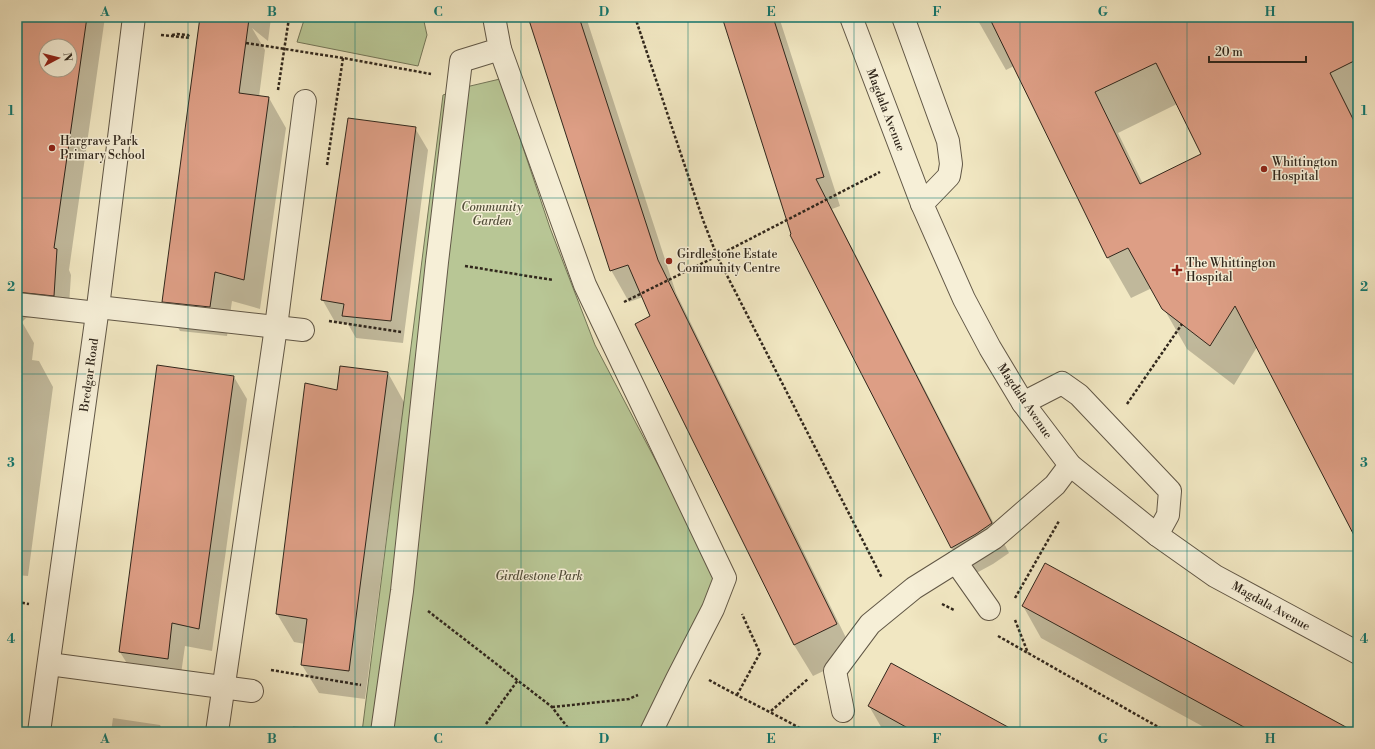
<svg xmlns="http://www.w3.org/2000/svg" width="1375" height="749" font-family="'Libre Bodoni',serif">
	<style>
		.green { fill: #b8c695; stroke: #747658 }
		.shadow { fill: #0003; fill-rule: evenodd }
		.building { fill: #dd9e85; stroke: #31271c; fill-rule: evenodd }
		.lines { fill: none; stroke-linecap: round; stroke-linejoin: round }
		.minor-casing { stroke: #615746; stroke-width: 24 }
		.path { stroke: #31271c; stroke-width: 2.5; stroke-dasharray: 3 2; stroke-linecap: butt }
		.minor { stroke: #f6efd7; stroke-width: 22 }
		.grid { fill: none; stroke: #0f766e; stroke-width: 1; stroke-opacity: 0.55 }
		.poi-dot { fill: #8f2418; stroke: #f6efd7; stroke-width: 1.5 }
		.labels { text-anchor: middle; stroke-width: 3; stroke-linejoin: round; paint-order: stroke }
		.street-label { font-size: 12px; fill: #31271c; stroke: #f6efd7 }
		.poi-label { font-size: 12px; fill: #31271c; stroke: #f6efd7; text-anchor: start }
		.park-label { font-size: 12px; font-style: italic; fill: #534f3a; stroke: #f6efd7 }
		.neatline { fill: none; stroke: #0f766e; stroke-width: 1.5 }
		.grid-label { font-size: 13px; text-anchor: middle; font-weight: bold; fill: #0f766e }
	</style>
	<rect width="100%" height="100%" fill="#f1e7c2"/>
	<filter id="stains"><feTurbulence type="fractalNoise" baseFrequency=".005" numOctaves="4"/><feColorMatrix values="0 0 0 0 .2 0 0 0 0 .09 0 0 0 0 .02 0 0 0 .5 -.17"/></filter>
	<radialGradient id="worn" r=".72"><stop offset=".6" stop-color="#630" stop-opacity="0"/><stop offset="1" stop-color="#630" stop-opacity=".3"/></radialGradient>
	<g class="green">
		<path d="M305,17H423L427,35L418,66L297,42Z"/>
		<path d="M500,79L550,228L595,345L711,566L718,581L642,732H362L443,95L466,87Z"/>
	</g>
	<g class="shadow">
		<path d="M17,17H105L69,270L71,275L68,321L33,317L26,318L22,322L34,343L32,360L39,361L53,387L28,576L17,575ZM46,46H70V70H46Z"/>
		<path d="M201,17H224L244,20L240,17H302L301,21L271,18L268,41L252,28L265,50L259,97L269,98L286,128L260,309L232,301L227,336L180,331L163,301Z"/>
		<path d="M529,17H586L676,293L855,656L813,676L794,645L643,297L629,302L611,270Z"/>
		<path d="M723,17H779L840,206L832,209L1009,553L993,564L969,577L951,547L793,235Z"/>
		<path d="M976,17H1358V111L1353,113L1358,124V541L1257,347L1234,385L1187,349L1152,288L1131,298L1108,258L1014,66L1006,70ZM1177,104L1202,154L1143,184L1118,133Z"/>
		<path d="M415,128L428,150L403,343L356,338L348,324L335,322L322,299Z"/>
		<path d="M157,366L234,377L247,399L212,651L185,646L180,681L134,675L120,652Z"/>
		<path d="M388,373L404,402L365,699L319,693L302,665L305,644L294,642L277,614L338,391Z"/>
		<path d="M1023,606L1353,732H1213L1041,638Z"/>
		<path d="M869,706L1015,732H884Z"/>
		<path d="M113,718L160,725L164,732H111Z"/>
		<path d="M293,726L332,732H292Z"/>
	</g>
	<g class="building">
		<path d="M17,17H87L54,248L57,249L54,296L17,292ZM46,46H70V70H46Z"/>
		<path d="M200,17H231L249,19L239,93L269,97L244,280L215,272L210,307L162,302Z"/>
		<path d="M528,17H579L658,260L837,624L794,645L635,324L650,316L628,265L610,271Z"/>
		<path d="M722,17H773L824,177L816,179L992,523L976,534L951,548L790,235L791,234Z"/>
		<path d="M989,17H1358V59L1330,73L1358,129V543L1235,306L1210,346L1162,309L1128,248L1107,258ZM1156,63L1201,154L1140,184L1095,92Z"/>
		<path d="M348,118L416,127L391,321L342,316L344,304L321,300Z"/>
		<path d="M157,365L234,376L199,629L172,623L168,659L119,652Z"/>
		<path d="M340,366L388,372L349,671L301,665L307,619L276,614L305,383L337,390Z"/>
		<path d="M1045,563L1355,732H1253L1022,606Z"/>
		<path d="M891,663L1017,732H915L868,706Z"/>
	</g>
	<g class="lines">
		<defs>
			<g id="minor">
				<path d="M851,17L922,204L964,299L990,348L1023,403L1070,465L1157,535L1215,576L1358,653"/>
				<path d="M903,17L948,141L951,164L949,176L922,204"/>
				<path d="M500,49L585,285L725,578L713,609L677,679L651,732"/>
				<path d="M17,304L97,313"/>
				<path d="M98,307L303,330"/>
				<path d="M1023,403L1062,383L1079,395L1170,491L1168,515L1157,535"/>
				<path d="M956,562L989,609"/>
				<path d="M49,664L252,691"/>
				<path d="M843,711L835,671L870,624L914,588L994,538L1055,485L1070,465"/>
				<path d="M39,732L98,307L134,17"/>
				<path d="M217,732L276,327L305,101"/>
				<path d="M382,732L402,591L437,262L461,61L500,49L494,17"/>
			</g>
		</defs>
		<use href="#minor" class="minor-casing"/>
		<g class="path">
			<path d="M635,17L703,220L717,256L882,578"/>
			<path d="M161,35L190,38"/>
			<path d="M172,35L177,34L188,35L189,37"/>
			<path d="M246,43L343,58L431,74"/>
			<path d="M278,90L289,18L302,19"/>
			<path d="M327,165L343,58"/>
			<path d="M465,266L553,280"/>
			<path d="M624,302L717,256L880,172"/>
			<path d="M329,321L401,332"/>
			<path d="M1127,404L1182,324"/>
			<path d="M1015,598L1059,521"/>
			<path d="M17,602L29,604"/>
			<path d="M942,604L954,610"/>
			<path d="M428,611L552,707L571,732"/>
			<path d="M1015,620L1028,653"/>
			<path d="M998,636L1167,732"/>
			<path d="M271,670L361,685"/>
			<path d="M709,680C741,698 775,714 807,732"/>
			<path d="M737,695L760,653L742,614"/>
			<path d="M552,707L629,699L638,695"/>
			<path d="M771,711L808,679"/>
			<path d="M486,724L518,680"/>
		</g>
		<use href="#minor" class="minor"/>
	</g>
	<path class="grid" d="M188,17V732M355,17V732M521,17V732M688,17V732M854,17V732M1020,17V732M1187,17V732M17,198H1358M17,374H1358M17,551H1358"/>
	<g class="poi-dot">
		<circle cx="52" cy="148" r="4"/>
		<circle cx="1264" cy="169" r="4"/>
		<circle cx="669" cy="261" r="4"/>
		<path d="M1175 264h4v4h4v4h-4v4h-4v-4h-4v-4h4z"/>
	</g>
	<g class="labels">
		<g class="street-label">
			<text transform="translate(886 110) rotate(69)" y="4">Magdala Avenue</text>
			<text transform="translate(89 375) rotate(-82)" y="4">Bredgar Road</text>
			<text transform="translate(1025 401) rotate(56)" y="4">Magdala Avenue</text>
			<text transform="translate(1271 606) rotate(29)" y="4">Magdala Avenue</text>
		</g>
		<g class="poi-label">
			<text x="60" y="145">Hargrave Park<tspan x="60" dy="14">Primary School</tspan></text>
			<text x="1272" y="166">Whittington<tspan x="1272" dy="14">Hospital</tspan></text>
			<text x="677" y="258">Girdlestone Estate<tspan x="677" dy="14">Community Centre</tspan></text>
			<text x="1186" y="267">The Whittington<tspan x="1186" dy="14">Hospital</tspan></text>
		</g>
		<g class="park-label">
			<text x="492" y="211">Community<tspan x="492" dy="14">Garden</tspan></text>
			<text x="539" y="580">Girdlestone Park</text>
		</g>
	</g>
	<rect width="1375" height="749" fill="none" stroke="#f1e7c2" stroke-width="44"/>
	<g transform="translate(58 58) rotate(83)"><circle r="19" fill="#f6efd7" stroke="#a79f8c"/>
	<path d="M0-3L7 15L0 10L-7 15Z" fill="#8f2418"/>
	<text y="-6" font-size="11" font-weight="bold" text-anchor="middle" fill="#31271c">N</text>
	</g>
	<path d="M1209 56v6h97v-6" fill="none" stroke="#31271c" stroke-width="2"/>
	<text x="1215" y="56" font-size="12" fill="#31271c" stroke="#f6efd7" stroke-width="3" paint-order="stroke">20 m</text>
	<rect x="22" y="22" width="1331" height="705" class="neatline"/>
	<g class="grid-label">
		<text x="105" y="16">A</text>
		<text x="272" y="16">B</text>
		<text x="438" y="16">C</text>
		<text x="604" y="16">D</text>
		<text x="771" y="16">E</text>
		<text x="937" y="16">F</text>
		<text x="1103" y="16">G</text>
		<text x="1270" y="16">H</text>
		<text x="11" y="115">1</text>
		<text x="1364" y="115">1</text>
		<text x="11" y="291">2</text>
		<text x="1364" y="291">2</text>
		<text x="11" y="467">3</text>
		<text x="1364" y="467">3</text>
		<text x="11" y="643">4</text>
		<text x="1364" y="643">4</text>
		<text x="105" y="743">A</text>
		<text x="272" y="743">B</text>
		<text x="438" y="743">C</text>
		<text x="604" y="743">D</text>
		<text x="771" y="743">E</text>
		<text x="937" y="743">F</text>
		<text x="1103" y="743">G</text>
		<text x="1270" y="743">H</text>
	</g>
	<rect width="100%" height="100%" filter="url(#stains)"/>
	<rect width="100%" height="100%" fill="url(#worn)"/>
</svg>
